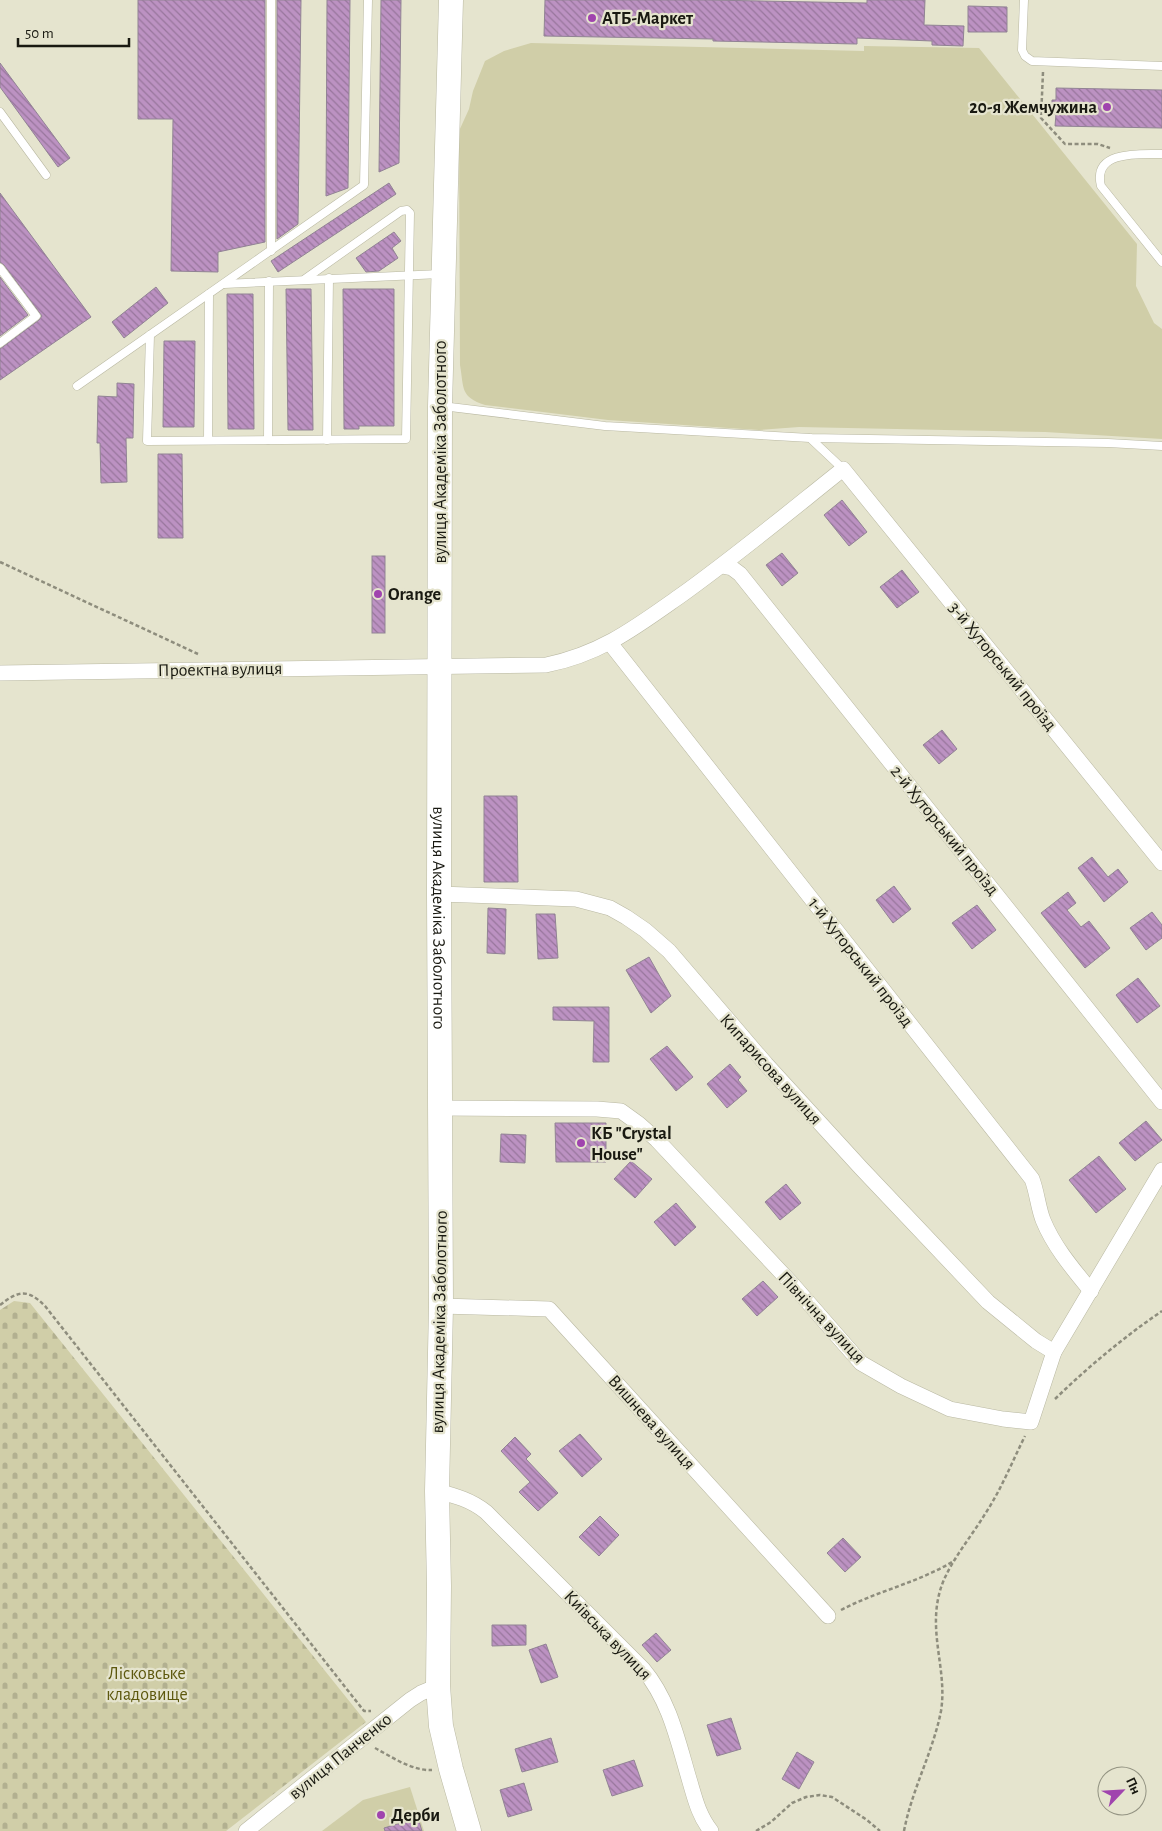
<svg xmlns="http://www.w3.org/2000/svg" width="1162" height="1831" font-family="'Alegreya Sans',sans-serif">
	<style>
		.grass { fill: #d0cea8 }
		.cemetery { fill: url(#cemetery-stones) }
		.building { fill: url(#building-back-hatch); stroke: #918394 }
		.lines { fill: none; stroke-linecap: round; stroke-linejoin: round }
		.lane-casing { stroke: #b9b8a2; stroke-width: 9 }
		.street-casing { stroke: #b9b8a2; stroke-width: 16 }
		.primary-casing { stroke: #b9b8a2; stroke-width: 25 }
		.path { stroke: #8e8d7d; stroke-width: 2.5; stroke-dasharray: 4 2.5; stroke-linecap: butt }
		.lane { stroke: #fff; stroke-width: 8 }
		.street { stroke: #fff; stroke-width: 15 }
		.primary { stroke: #fff; stroke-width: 24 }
		.poi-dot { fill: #a044ae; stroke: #e5e4ce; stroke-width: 2 }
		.labels { text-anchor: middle; stroke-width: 4.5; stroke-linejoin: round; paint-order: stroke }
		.poi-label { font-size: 18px; font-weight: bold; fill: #191911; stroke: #e5e4ce; text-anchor: start }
		.street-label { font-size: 18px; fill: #191911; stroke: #e5e4ce }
		.park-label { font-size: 18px; fill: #5d580d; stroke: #e5e4ce }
	</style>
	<defs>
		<pattern id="cemetery-stones" width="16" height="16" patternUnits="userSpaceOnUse" patternTransform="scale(1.25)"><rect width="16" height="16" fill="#d0cea8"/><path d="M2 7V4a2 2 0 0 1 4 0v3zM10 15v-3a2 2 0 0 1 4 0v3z" fill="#b2b090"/></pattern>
		<pattern id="building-back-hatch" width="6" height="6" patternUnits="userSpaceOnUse" patternTransform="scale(1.25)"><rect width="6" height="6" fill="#bc92c2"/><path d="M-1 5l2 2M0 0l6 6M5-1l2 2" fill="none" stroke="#98769c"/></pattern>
	</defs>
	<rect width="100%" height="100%" fill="#e5e4ce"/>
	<g class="grass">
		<path d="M531,43L864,51V46L979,48L1137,244L1136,286L1154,323L1162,329V439L1045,432L799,427L759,430L608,420L485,405C460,397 464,388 460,365L459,131L469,109L473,91L485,61L504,51Z"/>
		<path d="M410,1787L424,1831H322L363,1800Z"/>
	</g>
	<path class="cemetery" d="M14,1301L30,1303L366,1722L226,1831H0V1310Z"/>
	<g class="building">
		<path d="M138,0H265V242L218,252V272L171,271L173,119H138Z"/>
		<path d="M277,0H301L298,224L277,239Z"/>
		<path d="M327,0H350L348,188L326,196Z"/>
		<path d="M381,0H401L399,163L379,172Z"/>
		<path d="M545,0H708L867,3V0H925L924,25L964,26L963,46L932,45V41L857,38V44L713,41V39L544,36Z"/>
		<path d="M968,6L1007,7V32H968Z"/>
		<path d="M0,63L70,158L58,167L0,87Z"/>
		<path d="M1056,88L1162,90V128L1055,126L1056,114H1052V100H1056Z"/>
		<path d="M389,183L396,194L278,272L271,261Z"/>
		<path d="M0,193L91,317L0,380V349L39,320L42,316L4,265L0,262Z"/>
		<path d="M394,232L401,241L392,248L398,258L379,271L366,272L356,258Z"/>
		<path d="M0,277L28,315L0,336Z"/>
		<path d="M156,287L168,303L124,338L112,322Z"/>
		<path d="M286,289H311L313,430H288Z"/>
		<path d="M343,289H394V426H359V429H344Z"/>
		<path d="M227,294H253L254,429H228Z"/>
		<path d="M164,341H195L194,427H163Z"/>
		<path d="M117,383L134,384L133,438H126L127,482L101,483L100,443H97L98,396L117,397Z"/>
		<path d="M158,454H182L183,538H158Z"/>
		<path d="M842,500L867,532L849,546L824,515Z"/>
		<path d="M782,553L798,573L782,586L766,565Z"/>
		<rect x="372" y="556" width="13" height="77"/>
		<path d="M902,570L919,592L897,608L880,587Z"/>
		<path d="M942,730L957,749L939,764L923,745Z"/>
		<path d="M484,796H517L518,882H484Z"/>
		<path d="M1092,857L1108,877L1118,869L1128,882L1104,902L1078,868Z"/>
		<path d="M894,886L911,909L893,923L876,900Z"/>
		<path d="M1068,892L1076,903L1067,910L1081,927L1089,921L1110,948L1085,968L1041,913Z"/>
		<path d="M977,905L996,930L972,949L952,923Z"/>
		<path d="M488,908L506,909L505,954L487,953Z"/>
		<path d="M1152,912L1162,925V938L1146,950L1130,928Z"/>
		<path d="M536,914H555L558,958L538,959Z"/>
		<path d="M649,957L671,996L651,1013L626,970Z"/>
		<path d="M1138,978L1160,1006L1137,1023L1116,995Z"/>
		<path d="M553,1007H609V1062H593L594,1021L553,1020Z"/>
		<path d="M667,1046L693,1077L676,1091L650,1059Z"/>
		<path d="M730,1064L741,1077L738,1080L747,1091L727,1108L707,1084Z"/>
		<path d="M1146,1121L1162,1140L1135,1161L1119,1143Z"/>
		<path d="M555,1123H606V1162H556Z"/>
		<path d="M501,1134L526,1135L525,1163L500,1162Z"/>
		<path d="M1099,1156L1126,1189L1096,1213L1069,1180Z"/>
		<path d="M631,1161L652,1179L635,1198L614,1179Z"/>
		<path d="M786,1184L801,1203L780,1220L765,1202Z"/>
		<path d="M676,1203L696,1227L675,1246L654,1222Z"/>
		<path d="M763,1281L778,1297L757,1316L742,1299Z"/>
		<path d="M580,1434L602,1459L582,1477L559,1451Z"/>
		<path d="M515,1437L531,1454L526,1459L558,1493L538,1511L519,1492L530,1482L501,1451Z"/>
		<path d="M600,1516L619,1535L599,1556L579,1537Z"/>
		<path d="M843,1538L861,1557L845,1572L827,1553Z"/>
		<path d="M492,1625H526V1645L492,1646Z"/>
		<path d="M656,1633L671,1650L657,1662L642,1645Z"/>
		<path d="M546,1644L558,1677L541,1683L529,1650Z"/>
		<path d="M731,1718L741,1749L717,1756L707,1725Z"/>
		<path d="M551,1738L558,1762L522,1772L515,1749Z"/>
		<path d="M797,1752L814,1762L799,1789L782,1779Z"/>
		<path d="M634,1760L643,1786L612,1796L603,1770Z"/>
		<path d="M524,1783L532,1810L508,1817L500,1790Z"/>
		<path d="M418,1818L422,1831H385L384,1828Z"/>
	</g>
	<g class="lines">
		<defs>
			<g id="lane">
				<path d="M271,0V251"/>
				<path d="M1024,0L1022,50L1025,56L1032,61L1162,66"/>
				<path d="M0,112L46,175"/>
				<path d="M1162,154C1140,154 1092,150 1101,186L1162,262"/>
				<path d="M0,268L36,316L0,343"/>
				<path d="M224,284L440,274"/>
				<path d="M150,335L147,441L406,439L410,213L407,210L401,211L305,279"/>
				<path d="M77,386L364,185L368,0"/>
				<path d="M442,406L605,426L810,438L1108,443L1162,446"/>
				<path d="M810,438L843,469"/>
				<path d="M208,440L209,294"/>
				<path d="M268,440L269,281"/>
				<path d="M327,440L329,278"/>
			</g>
			<g id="street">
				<path d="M722,566L732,568L740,574L1162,1102"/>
				<path d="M610,643L1032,1179C1037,1192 1038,1207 1043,1220C1054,1247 1073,1269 1091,1291"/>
				<path d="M0,673L546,665C601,654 636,627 680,596C736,556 789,512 843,469L1162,863"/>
				<path d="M439,894L576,899L610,908L626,917L645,930L669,951L766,1064L861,1168L988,1302L1036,1341L1054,1352"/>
				<path d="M440,1108L597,1109L621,1111L639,1124L657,1140L793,1285L861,1363L901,1386L950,1409L1003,1419L1031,1422L1054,1352L1162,1170"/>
				<path d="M441,1306L549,1309L828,1616"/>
				<path d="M437,1491C456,1496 471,1500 486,1512L643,1669C670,1701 678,1742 690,1782C695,1799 699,1816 711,1831"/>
				<path d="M246,1831L410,1700L421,1693L438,1686"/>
			</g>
			<g id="primary">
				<path id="s1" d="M451,0L440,406L439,894L441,1306L437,1491L439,1586L438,1686L441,1726L451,1769L469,1831"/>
			</g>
		</defs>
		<use href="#lane" class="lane-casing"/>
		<use href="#street" class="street-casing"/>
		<use href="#primary" class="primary-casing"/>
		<g class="path">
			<path d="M1043,72L1041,118L1065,144H1098L1110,148"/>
			<path d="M0,562L198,654"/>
			<path d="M0,1305C19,1290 28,1289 45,1306L364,1711H371"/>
			<path d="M1055,1399C1088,1367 1124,1337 1162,1311"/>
			<path d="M841,1610C877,1591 917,1583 952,1562"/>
			<path d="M375,1748C392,1757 412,1771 432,1770"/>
			<path d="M756,1831L771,1822L792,1803L806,1797L820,1795L832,1797L867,1820L880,1831"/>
			<path d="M904,1831C912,1789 933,1752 941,1711C948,1668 925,1628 943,1582C953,1558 971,1537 985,1514C1001,1490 1012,1462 1025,1436"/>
		</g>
		<use href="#lane" class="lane"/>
		<use href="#street" class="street"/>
		<use href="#primary" class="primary"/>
	</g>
	<g class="poi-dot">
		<circle cx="592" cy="18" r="5"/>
		<circle cx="1107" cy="107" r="5"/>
		<circle cx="378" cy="594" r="5"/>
		<circle cx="581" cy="1143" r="5"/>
		<circle cx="381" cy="1815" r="5"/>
	</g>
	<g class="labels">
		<g class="poi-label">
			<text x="602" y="24">АТБ-Маркет</text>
			<text x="1097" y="113" text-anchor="end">20-я Жемчужина</text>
			<text x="388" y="600">Orange</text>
			<text x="591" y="1139">КБ "Crystal<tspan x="591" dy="21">House"</tspan></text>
			<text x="391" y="1821">Дерби</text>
		</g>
		<g class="street-label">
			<text transform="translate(440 452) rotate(-90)" y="6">вулиця Академіка Заболотного</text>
			<text transform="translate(1003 666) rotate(51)" y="6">3-й Хуторський проїзд</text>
			<text transform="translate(220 669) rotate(-1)" y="6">Проектна вулиця</text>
			<text transform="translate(945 830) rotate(51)" y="6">2-й Хуторський проїзд</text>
			<text dy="6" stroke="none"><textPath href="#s1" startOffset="918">вулиця Академіка Заболотного</textPath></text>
			<text transform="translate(861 962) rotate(52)" y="6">1-й Хуторський проїзд</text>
			<text transform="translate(771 1069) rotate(48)" y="6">Кипарисова вулиця</text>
			<text transform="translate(822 1317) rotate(47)" y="6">Північна вулиця</text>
			<text transform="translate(439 1322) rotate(-89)" y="6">вулиця Академіка Заболотного</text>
			<text transform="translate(652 1422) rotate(48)" y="6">Вишнева вулиця</text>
			<text transform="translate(608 1635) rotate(46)" y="6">Київська вулиця</text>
			<text transform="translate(340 1756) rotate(-39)" y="6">вулиця Панченко</text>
		</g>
		<g class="park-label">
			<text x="147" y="1679">Лісковське<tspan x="147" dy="21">кладовище</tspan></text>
		</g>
	</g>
	<g transform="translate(1122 1791) rotate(65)"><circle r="24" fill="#e5e4ce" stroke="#939382"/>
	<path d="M0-4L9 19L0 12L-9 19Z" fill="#a044ae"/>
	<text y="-8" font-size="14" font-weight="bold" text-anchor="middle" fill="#191911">Пн</text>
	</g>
	<path d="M18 38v8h111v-8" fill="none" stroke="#191911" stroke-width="2.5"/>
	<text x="25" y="38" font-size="15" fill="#191911" stroke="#e5e4ce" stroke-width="4" paint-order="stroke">50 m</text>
</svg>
